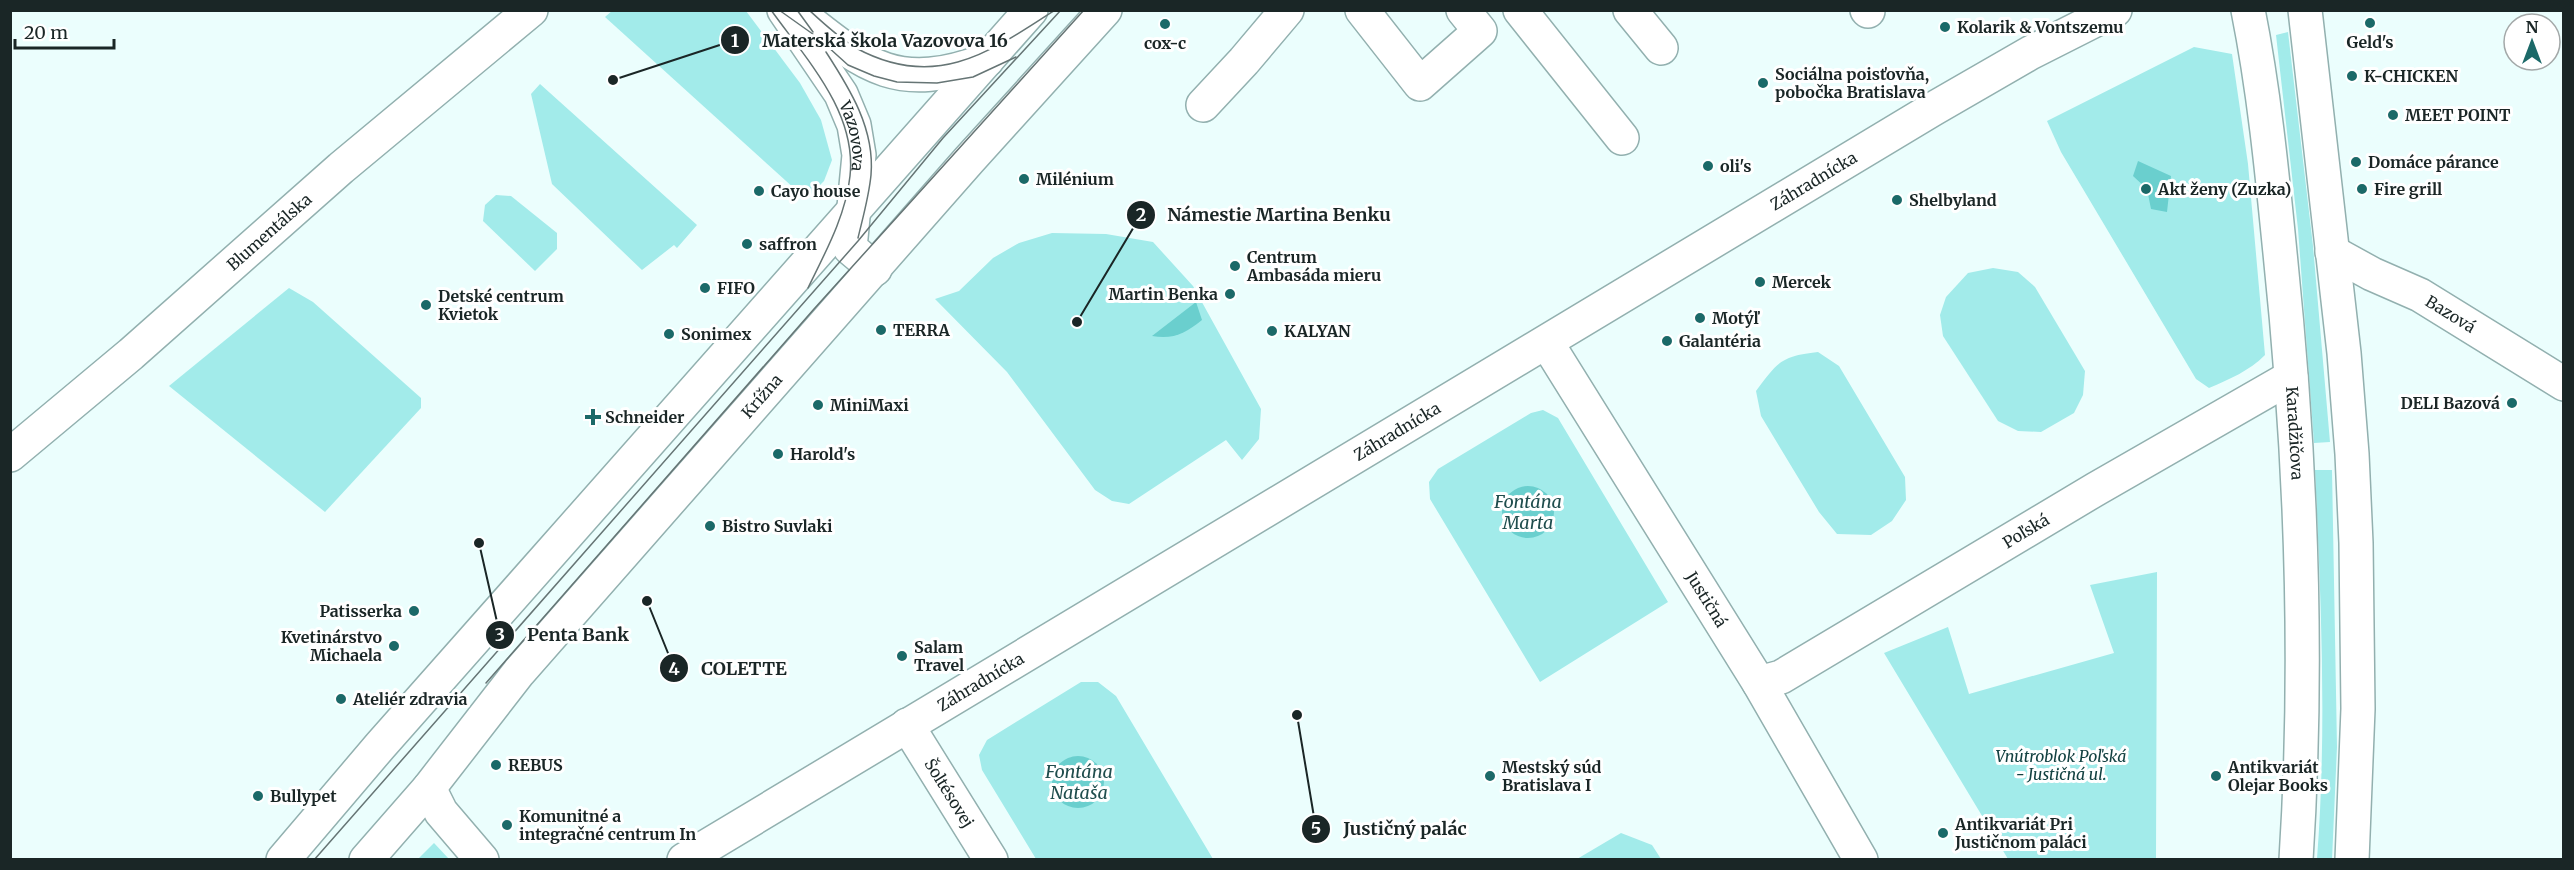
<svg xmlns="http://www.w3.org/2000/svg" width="2574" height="870" font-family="Merriweather,serif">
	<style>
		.green { fill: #a2ebea; fill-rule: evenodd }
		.water { fill: #6acfce }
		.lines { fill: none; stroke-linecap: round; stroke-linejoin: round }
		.minor-casing { stroke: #92b0af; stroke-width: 36 }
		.major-casing { stroke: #92b0af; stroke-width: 36 }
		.minor { stroke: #fff; stroke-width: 33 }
		.major { stroke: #fff; stroke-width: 33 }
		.tram { stroke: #667575; stroke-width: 1.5 }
		.poi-dot { fill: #1b6968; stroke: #fff; stroke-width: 2 }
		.labels { text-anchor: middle; stroke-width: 6; stroke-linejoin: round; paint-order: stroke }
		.poi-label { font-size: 16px; font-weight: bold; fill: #1a2626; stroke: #fff; text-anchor: start }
		.street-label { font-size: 16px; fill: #1a2626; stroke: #fff }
		.park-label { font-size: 16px; font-style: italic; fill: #124141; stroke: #fff }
		.water-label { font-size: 18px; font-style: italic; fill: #1f4d4d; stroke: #fff }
		.leader { fill: none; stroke: #1a2626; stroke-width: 2 }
		.callout-dot { fill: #1a2626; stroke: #fff; stroke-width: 2 }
		.mark-label { font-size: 18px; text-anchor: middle; font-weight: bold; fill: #fff }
		.callout-label { font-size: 18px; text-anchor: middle; font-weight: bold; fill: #1a2626; stroke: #fff; stroke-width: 6; stroke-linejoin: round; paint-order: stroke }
	</style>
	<rect width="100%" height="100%" fill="#ebfefd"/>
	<g class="green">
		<path d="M613,10L746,11L800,83L821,120L832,160L824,181L806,199L605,17Z"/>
		<path d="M2288,32L2313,246L2330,442L2314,443L2298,229L2276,35Z"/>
		<path d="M2194,47L2232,54L2248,164L2265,355C2249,371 2230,379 2209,388L2196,379L2061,152L2047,121Z"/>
		<path d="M540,84L697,225L677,248L674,245L642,270L552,184L531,94Z"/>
		<path d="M496,195L511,196L557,233V249L535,271L483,221L485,205Z"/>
		<path d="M1052,233L1106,234L1153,242L1193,286L1261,409L1259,439L1242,460L1226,440L1129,504L1112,501L1095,490L1007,372L935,299L959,291L993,258L1019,243Z"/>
		<path d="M1993,268L2018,272L2035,287L2085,371L2083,395L2074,413L2041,432L2018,431L1998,421L1943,336L1940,315L1946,297L1968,273Z"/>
		<path d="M289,288L313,302L421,398V408L325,512L169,386Z"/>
		<path d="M1818,352L1839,366L1905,477L1906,500L1892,521L1871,535L1837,534L1819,512L1761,416L1756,391C1778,362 1781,356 1818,352Z"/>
		<path d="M1543,410L1558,418L1668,602L1540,682L1430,499L1429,482L1438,469L1531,413ZM1525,487L1543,491L1551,502V524L1541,534L1503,507L1509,495Z"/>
		<path d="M2315,470H2332L2337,747L2332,860L2317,859C2327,730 2321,600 2315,470Z"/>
		<path d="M2157,572L2156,859H2008L1884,653L1948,627L1969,694L2114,653L2090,585Z"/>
		<path d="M1081,682H1098L1116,696L1213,859H1036L982,770L979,755L987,740ZM1072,757L1086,758L1098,765L1065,804C1046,789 1052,767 1072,757Z"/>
		<path d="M1621,833L1652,845L1661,859H1577Z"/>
		<path d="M434,843L449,859H418Z"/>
	</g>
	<g class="water">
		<path d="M2138,161L2171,176L2167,212L2151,209L2147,189L2133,176Z"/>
		<path d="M1196,302L1202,320C1186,333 1173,340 1152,336Z"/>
		<circle cx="1528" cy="512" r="26"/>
		<circle cx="1078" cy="782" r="26"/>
	</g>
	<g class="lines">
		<defs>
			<g id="minor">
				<path id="s1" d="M784,10L841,94L854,125L859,155L850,248L875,269"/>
				<path d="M1362,10L1420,84L1480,31L1463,10"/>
				<path d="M1520,10L1622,138"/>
				<path d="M1630,10L1661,48"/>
				<path d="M1867,10L1868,11"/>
				<path d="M796,11C865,66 896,94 987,60"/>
				<path d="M1203,105L1244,61L1287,10"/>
				<path id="s2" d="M2332,252L2372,274L2420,295L2564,384"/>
				<path id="s3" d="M1547,343L1759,683L1861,860"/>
				<path id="s4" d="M10,455L131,354L341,168L531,10"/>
				<path id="s5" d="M1759,683L1781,677L2096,489L2291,377"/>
				<path id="s6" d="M907,725L991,860"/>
				<path d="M429,788L441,812L482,860"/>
				<path d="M283,860L380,746L1031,10"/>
				<path id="s7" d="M366,860L429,788L519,672L969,160L1105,10"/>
				<path id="s8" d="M684,860L1933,109L2030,53L2115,10"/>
			</g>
			<g id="major">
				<path id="s9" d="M2248,10C2264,90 2272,172 2280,253C2301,454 2309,658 2296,860"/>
				<path d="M2305,10L2344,353L2352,454L2356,543L2358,709L2352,860"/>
			</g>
		</defs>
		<use href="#minor" class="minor-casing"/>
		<use href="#major" class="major-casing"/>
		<use href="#minor" class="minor"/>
		<use href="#major" class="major"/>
		<g class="tram">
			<path d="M771,10C806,59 857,112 850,176C846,215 825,253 808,288"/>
			<path d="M779,10L817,37L848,65L874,76L897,82L937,83L973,77L1016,57"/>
			<path d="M797,10L813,32"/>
			<path d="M809,10C823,23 839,38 856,48C935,91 989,53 1055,10"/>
			<path d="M826,52C850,89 875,129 871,175C869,196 863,217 858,238"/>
			<path d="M486,683L814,309L1084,10"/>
			<path d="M314,860L858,241L943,138L1061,10"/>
		</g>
	</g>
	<g class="poi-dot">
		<circle cx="2370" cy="23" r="6"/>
		<circle cx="1165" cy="24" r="6"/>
		<circle cx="1945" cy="27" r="6"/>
		<circle cx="2352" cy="76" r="6"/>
		<circle cx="1763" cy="83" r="6"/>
		<circle cx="2393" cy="115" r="6"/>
		<circle cx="2356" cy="162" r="6"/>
		<circle cx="1708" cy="166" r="6"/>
		<circle cx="1024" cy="179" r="6"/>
		<circle cx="2146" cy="189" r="6"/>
		<circle cx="2362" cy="189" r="6"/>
		<circle cx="759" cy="191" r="6"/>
		<circle cx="1897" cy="200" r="6"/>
		<circle cx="747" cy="244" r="6"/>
		<circle cx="1235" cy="266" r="6"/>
		<circle cx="1760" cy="282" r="6"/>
		<circle cx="705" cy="288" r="6"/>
		<circle cx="1230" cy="294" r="6"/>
		<circle cx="426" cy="305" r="6"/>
		<circle cx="1700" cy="318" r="6"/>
		<circle cx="881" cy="330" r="6"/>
		<circle cx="1272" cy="331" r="6"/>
		<circle cx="669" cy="334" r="6"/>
		<circle cx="1667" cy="341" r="6"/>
		<circle cx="2512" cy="403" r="6"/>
		<circle cx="818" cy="405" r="6"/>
		<path d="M590 408h6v6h6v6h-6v6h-6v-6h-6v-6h6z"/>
		<circle cx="778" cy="454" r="6"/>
		<circle cx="710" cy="526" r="6"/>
		<circle cx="414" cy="611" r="6"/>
		<circle cx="394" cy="646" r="6"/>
		<circle cx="902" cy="656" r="6"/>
		<circle cx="341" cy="699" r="6"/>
		<circle cx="496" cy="765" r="6"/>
		<circle cx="1490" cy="776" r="6"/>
		<circle cx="2216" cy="776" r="6"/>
		<circle cx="258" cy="796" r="6"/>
		<circle cx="507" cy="825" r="6"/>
		<circle cx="1943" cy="833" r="6"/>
	</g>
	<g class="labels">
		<g class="poi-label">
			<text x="1957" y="33">Kolarik &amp; Vontszemu</text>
			<text x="2370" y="48" text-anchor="middle">Geld's</text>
			<text x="1165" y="49" text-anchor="middle">cox-c</text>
			<text x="1775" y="80">Sociálna poisťovňa,<tspan x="1775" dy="18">pobočka Bratislava</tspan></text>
			<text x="2364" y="82">K-CHICKEN</text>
			<text x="2405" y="121">MEET POINT</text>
			<text x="2368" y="168">Domáce párance</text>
			<text x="1720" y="172">oli's</text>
			<text x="1036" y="185">Milénium</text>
			<text x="2158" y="195">Akt ženy (Zuzka)</text>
			<text x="2374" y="195">Fire grill</text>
			<text x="771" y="197">Cayo house</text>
			<text x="1909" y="206">Shelbyland</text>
			<text x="759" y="250">saffron</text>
			<text x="1247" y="263">Centrum<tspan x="1247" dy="18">Ambasáda mieru</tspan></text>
			<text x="1772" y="288">Mercek</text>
			<text x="717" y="294">FIFO</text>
			<text x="1218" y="300" text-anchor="end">Martin Benka</text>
			<text x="438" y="302">Detské centrum<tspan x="438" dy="18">Kvietok</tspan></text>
			<text x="1712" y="324">Motýľ</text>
			<text x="893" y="336">TERRA</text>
			<text x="1284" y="337">KALYAN</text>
			<text x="681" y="340">Sonimex</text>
			<text x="1679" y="347">Galantéria</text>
			<text x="2500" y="409" text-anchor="end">DELI Bazová</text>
			<text x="830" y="411">MiniMaxi</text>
			<text x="605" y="423">Schneider</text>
			<text x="790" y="460">Harold's</text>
			<text x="722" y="532">Bistro Suvlaki</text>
			<text x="402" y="617" text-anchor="end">Patisserka</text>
			<text x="382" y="643" text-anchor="end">Kvetinárstvo<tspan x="382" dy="18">Michaela</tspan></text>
			<text x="914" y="653">Salam<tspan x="914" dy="18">Travel</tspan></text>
			<text x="353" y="705">Ateliér zdravia</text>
			<text x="508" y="771">REBUS</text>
			<text x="1502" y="773">Mestský súd<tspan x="1502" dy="18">Bratislava I</tspan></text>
			<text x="2228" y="773">Antikvariát<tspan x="2228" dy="18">Olejar Books</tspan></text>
			<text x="270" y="802">Bullypet</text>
			<text x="519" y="822">Komunitné a<tspan x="519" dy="18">integračné centrum In</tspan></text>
			<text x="1955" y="830">Antikvariát Pri<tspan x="1955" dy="18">Justičnom paláci</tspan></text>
		</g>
		<g class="street-label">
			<text dy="6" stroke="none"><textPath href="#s1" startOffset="146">Vazovova</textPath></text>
			<text dy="6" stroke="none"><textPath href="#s8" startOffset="1318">Záhradnícka</textPath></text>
			<text dy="6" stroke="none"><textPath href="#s4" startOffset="342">Blumentálska</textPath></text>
			<text dy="6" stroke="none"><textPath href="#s2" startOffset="134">Bazová</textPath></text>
			<text dy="6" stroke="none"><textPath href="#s7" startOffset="610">Krížna</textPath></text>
			<text dy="6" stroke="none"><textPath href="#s8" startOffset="832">Záhradnícka</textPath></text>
			<text dy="6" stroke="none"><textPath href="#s9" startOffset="426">Karadžičova</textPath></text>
			<text dy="6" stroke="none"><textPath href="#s5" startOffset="308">Poľská</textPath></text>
			<text dy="6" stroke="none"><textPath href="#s3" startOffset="302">Justičná</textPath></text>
			<text dy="6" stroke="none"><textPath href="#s8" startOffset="346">Záhradnícka</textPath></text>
			<text dy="6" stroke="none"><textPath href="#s6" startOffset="80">Šoltésovej</textPath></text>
		</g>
		<g class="park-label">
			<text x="2061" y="762">Vnútroblok Poľská<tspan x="2061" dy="18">- Justičná ul.</tspan></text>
		</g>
		<g class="water-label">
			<text x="1528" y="508">Fontána<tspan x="1528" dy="21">Marta</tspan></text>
			<text x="1079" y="778">Fontána<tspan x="1079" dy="21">Nataša</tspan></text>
		</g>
	</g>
	<path class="leader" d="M613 80L735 40M1077 322L1141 215M479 543L500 635M647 601L674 668M1297 715L1316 829"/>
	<g class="callout-dot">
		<circle cx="613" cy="80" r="6"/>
		<circle cx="1077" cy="322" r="6"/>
		<circle cx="479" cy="543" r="6"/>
		<circle cx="647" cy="601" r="6"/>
		<circle cx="1297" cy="715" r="6"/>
		<circle cx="735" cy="40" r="15"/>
		<circle cx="1141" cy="215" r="15"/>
		<circle cx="500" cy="635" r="15"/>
		<circle cx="674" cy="668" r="15"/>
		<circle cx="1316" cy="829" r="15"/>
	</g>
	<g class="mark-label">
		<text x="735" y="47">1</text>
		<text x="1141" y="221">2</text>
		<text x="500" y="641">3</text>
		<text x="674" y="675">4</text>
		<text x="1316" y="835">5</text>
	</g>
	<g class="callout-label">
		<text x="885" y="47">Materská škola Vazovova 16</text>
		<text x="1279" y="221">Námestie Martina Benku</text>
		<text x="578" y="641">Penta Bank</text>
		<text x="744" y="675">COLETTE</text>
		<text x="1405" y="835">Justičný palác</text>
	</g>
	<rect width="2574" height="870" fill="none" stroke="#1a2626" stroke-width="24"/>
	<g transform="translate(2532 42)"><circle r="28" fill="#ffffff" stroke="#a3a8a8" stroke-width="1.5"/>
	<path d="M0-4.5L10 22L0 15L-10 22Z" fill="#1b6968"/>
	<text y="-9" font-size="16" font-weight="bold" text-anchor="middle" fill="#1a2626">N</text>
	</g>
	<path d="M15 39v9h99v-9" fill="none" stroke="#1a2626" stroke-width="3"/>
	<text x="24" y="39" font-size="18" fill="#1a2626" stroke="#ffffff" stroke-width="4.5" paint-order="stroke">20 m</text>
</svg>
